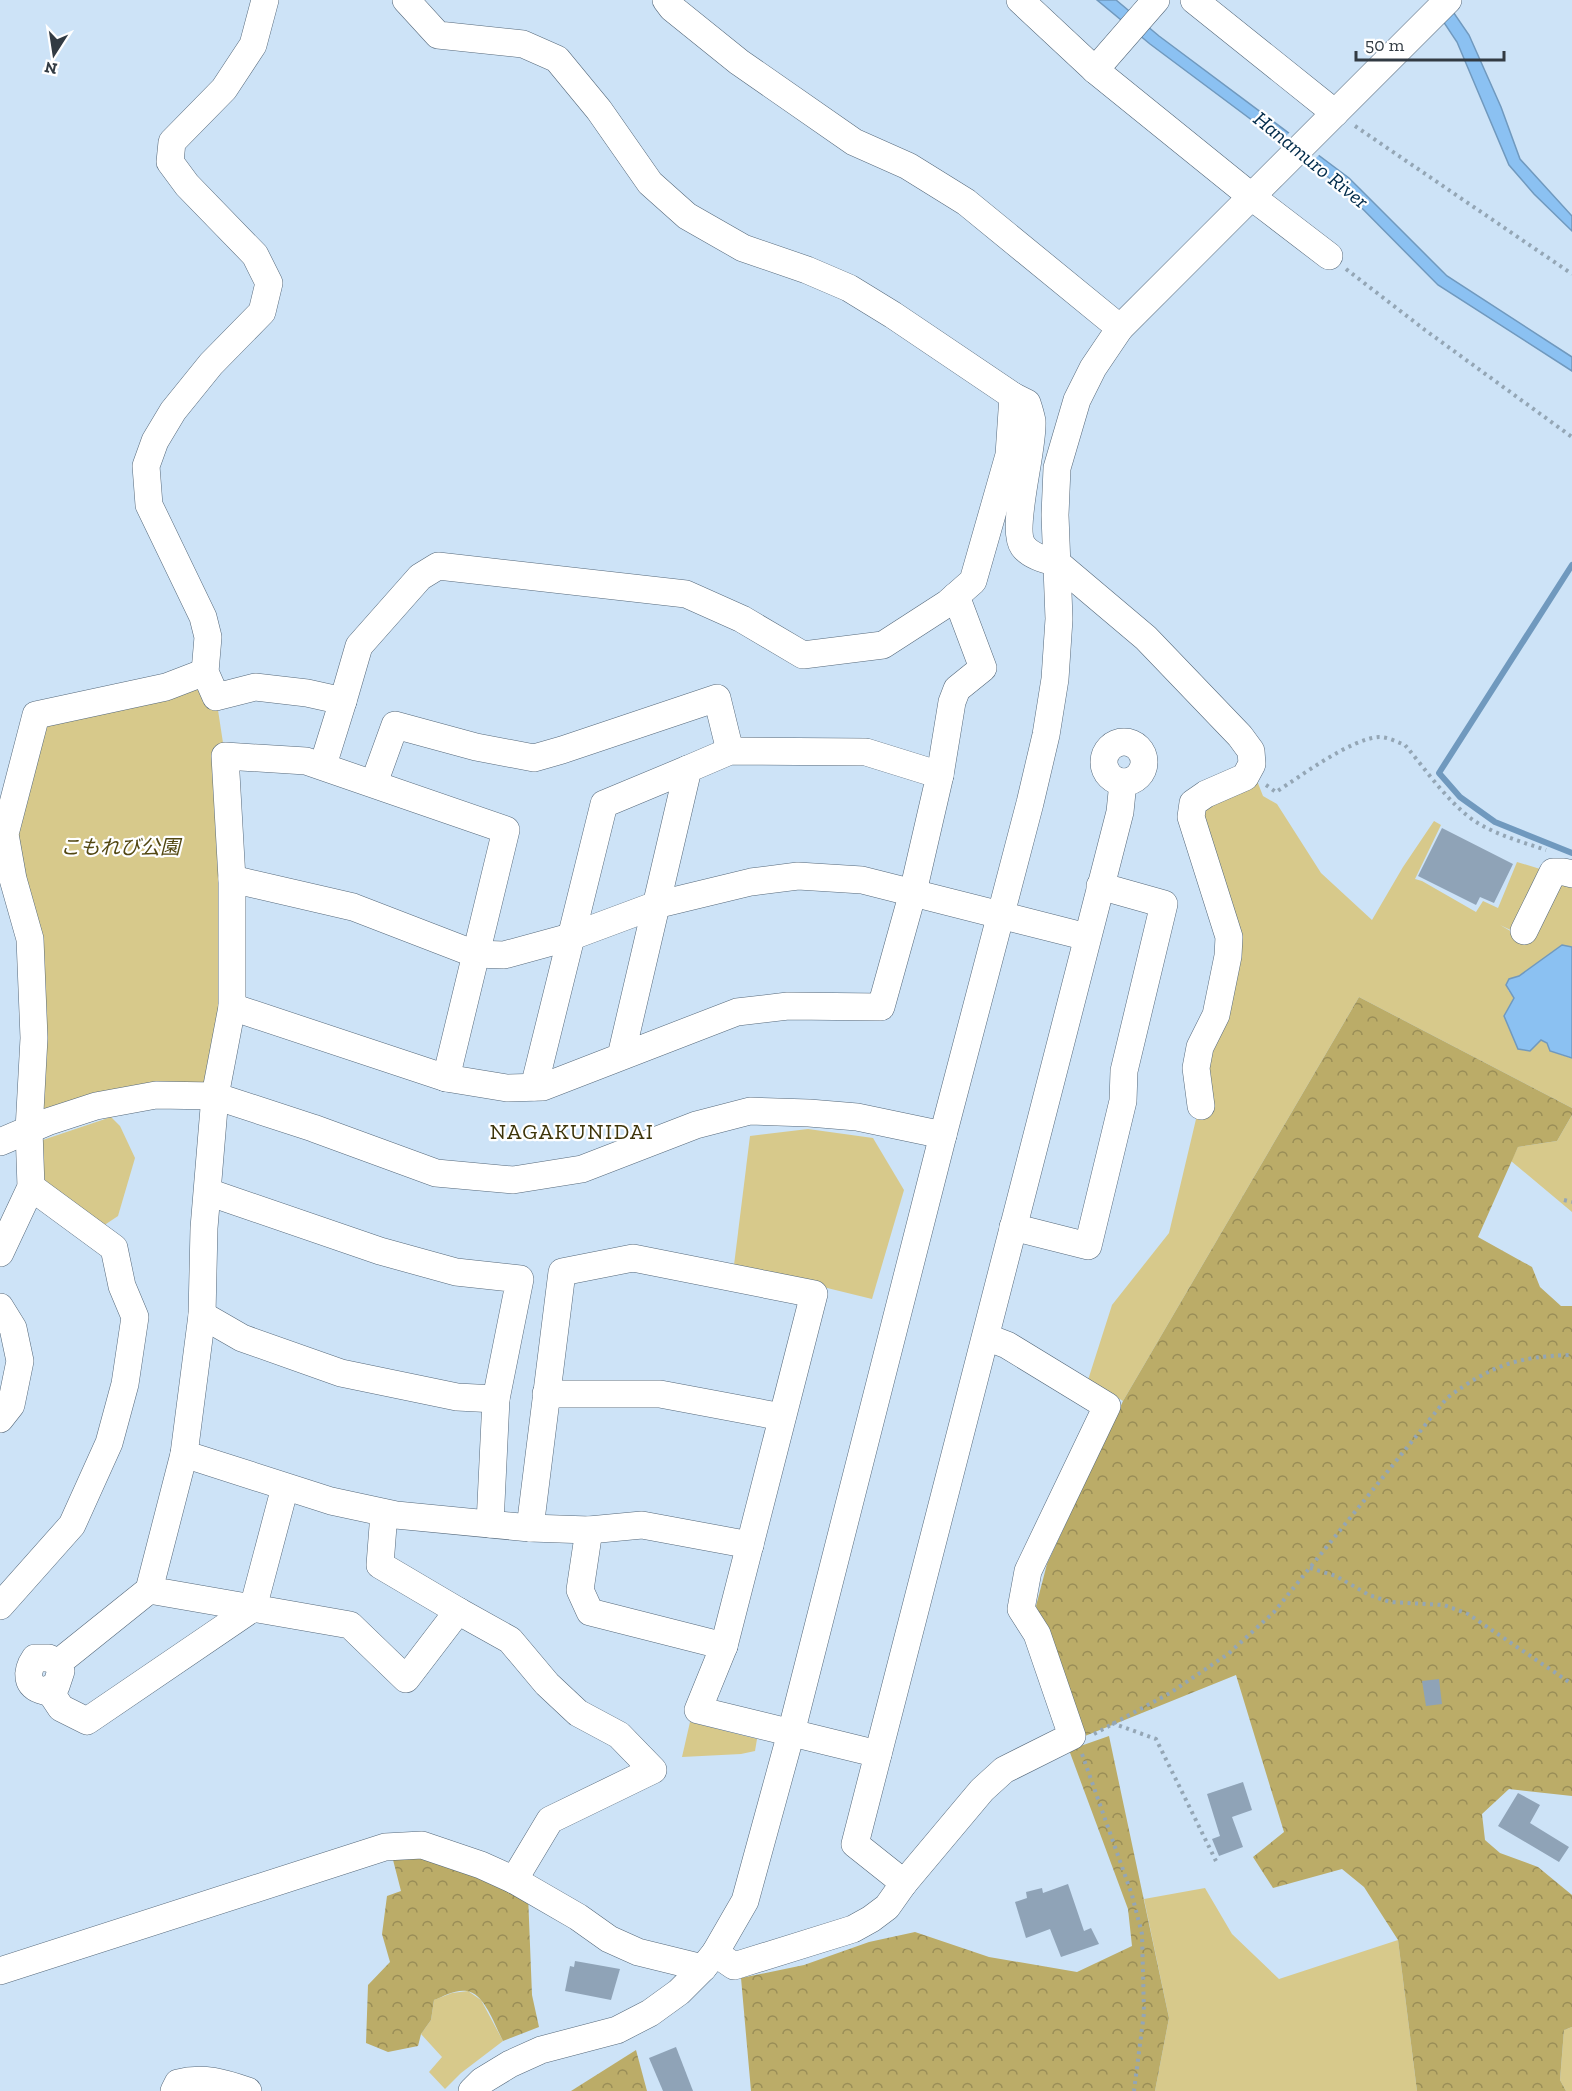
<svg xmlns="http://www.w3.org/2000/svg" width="1572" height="2091" font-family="'Zilla Slab','Noto Sans JP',serif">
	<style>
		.green { fill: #d7c98b }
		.forest { fill: url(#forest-crowns) }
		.water { fill: #8bc1f2; stroke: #7099be; stroke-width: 1.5 }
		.pier { fill: #cde3f7 }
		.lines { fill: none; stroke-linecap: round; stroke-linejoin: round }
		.stream { stroke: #7099be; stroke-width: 6 }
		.building { fill: #8fa3b7 }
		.minor-casing { stroke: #55687a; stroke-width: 28 }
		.path { stroke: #94a6b5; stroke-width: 4; stroke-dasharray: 3 4.5; stroke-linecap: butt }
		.minor { stroke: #fff; stroke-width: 27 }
		.labels { text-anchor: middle; stroke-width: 4.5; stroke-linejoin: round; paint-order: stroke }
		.park-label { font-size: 20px; font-style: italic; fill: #524712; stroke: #fff }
		.water-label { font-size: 21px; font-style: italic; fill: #012b4a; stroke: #fff }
		.quarter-label { font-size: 22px; letter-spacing: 1.5px; fill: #3d3409; stroke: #fff }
	</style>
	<defs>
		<pattern id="forest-crowns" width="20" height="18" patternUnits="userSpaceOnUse" patternTransform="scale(1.5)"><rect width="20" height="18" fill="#bbac68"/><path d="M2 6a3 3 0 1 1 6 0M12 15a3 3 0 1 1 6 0" fill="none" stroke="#998d57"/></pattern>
	</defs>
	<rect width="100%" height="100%" fill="#cde3f7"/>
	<g class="green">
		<path d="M205,672L216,697L225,756L232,879L215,1096L29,1130L34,1038L5,834L36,715Z"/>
		<path d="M1252,768L1263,796L1277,804L1321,873L1372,920L1403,867L1434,821L1441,825L1415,879L1422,881L1476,912L1483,901L1498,908L1517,862L1550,872L1519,934L1500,925L1526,940L1555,886L1572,883V947L1562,945L1519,976L1508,990L1514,998L1504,1016L1518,1049L1530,1051L1541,1039C1556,1047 1552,1054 1572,1058V1108L1359,997L1123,1401L1088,1380L1112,1305L1169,1233L1197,1115L1198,1075L1232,939L1195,812Z"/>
		<path d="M1572,1115V1212L1511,1161L1518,1147L1557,1141Z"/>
		<path d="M111,1117L120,1126L135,1158L118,1216L103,1226L37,1183L31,1144Z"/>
		<path d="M808,1129L873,1138L904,1190L872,1299L734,1265L750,1136Z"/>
		<path d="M690,1722L757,1739L755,1751L741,1754L682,1757Z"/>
		<path d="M1205,1888L1232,1934L1279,1979L1398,1940L1417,2091H1155L1169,2018L1144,1899Z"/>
		<path d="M468,1991L481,2000L503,2041L461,2073L445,2089L429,2072L442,2057L421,2034L431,2020L434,2000L452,1993Z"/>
		<path d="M1572,2027V2091H1566L1560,2080L1564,2030Z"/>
	</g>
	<g class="forest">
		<path d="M1359,997L1572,1108V1115L1557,1141L1518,1147L1478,1237L1532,1267L1540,1287L1561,1306H1572V1796L1509,1789L1482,1814L1485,1840L1500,1853L1538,1867L1572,1895V2027L1564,2030L1560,2080L1566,2091H1417L1398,1940L1364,1887L1342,1869L1273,1888L1253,1857L1284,1832L1236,1675L1085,1736L1036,1606L1047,1564L1123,1401Z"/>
		<path d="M1109,1736L1169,2018L1155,2091H751L741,1978L804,1965L869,1942L915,1932L989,1957L1077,1972L1132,1946L1128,1909L1069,1750Z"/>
		<path d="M403,1850L528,1895L532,1995L539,2027L503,2041C495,2026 485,1994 467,1991C456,1989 444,1996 434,2000L431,2020L421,2034L418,2046L388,2052L366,2043L368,1985L390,1962L382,1934L387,1896L401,1891L391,1852Z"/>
		<path d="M636,2050L647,2091H571Z"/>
	</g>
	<g class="water">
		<path d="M1097,0H1116L1159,36L1349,178L1447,276L1572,357V371L1438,285L1340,186L1150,44Z"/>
		<path d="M1429,0H1445L1469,35L1501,107L1520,159L1572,216V231L1534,194L1509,165L1457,42Z"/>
		<path d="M1562,945L1572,947V1058L1550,1051L1547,1043L1541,1040L1530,1051L1518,1049L1504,1016L1514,998L1506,985L1509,979L1519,976Z"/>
	</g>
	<path class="pier" d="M1291,131L1321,153L1308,166L1278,144Z"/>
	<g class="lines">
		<path class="stream" d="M1572,565L1439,773L1460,797L1495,822L1572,853"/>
	</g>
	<g class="building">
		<path d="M1442,828L1513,864L1494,903L1480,897L1476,905L1418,876Z"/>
		<path d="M1439,1679L1442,1704L1426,1706L1422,1681Z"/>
		<path d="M1243,1782L1252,1810L1232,1817L1243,1847L1219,1856L1212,1839L1220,1836L1207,1794Z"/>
		<path d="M1518,1793L1540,1805L1530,1823L1569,1847L1559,1862L1498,1826Z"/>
		<path d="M1068,1884L1084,1931L1091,1928L1099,1944L1061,1957L1050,1929L1026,1938L1015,1902L1027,1898L1026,1892L1042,1888L1043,1893Z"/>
		<path d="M575,1961L620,1969L611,2000L565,1991L570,1966L574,1967Z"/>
		<path d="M676,2047L693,2091H663L649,2058Z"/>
	</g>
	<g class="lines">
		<defs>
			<g id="minor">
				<path d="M265,0L253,45L224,89L172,142L170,162L187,185L255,255L269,283L262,312L211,364L173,411L155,441L146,466L149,505L203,617L208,637L205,672L216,697L255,687L307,693L343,701L359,646L420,577L438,566L686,594L742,619L803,655L883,645L948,603L973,581L1009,455L1013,396L893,315L849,288L807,270L743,248L687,216L650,183L599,110L557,59L523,44L438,35L406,0"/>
				<path d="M666,0L672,8L739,62L854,142L908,166L966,202L1120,328"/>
				<path d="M1020,0L1095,70L1252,197L1329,256"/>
				<path d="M1194,0L1335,113"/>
				<path d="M1095,70L1156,0"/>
				<path d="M1013,396L1027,403C1029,409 1031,416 1032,421C1034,449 1010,528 1023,546C1030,556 1045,560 1056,562L1146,638L1240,736L1251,751L1252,764L1245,777L1206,794L1193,803L1191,817L1229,937L1228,956L1216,1015L1200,1047L1196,1068L1201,1106"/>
				<circle cx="1124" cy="762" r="20"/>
				<path d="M323,765L343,701"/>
				<path d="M940,775L952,702L957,689L983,668L956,596"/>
				<path d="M374,783L395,725L476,747L534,758L562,750L717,698L730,751"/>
				<path d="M232,879L353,907L475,954L504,955L570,937L656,905L751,882L798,876L862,880L1087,937"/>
				<path d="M1524,931L1553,872H1564L1572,874"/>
				<path d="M232,1007L446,1078L507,1088L543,1087L737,1012L788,1006L881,1007L913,892L940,775L866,752L730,751L688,769L621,1056"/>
				<path d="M446,1078L506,830L306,761L225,756L232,879V1007L215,1096L204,1228L202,1315L184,1454L149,1590L350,1625L406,1679L458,1611L510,1640L547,1684L578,1713L619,1735L653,1770L550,1820L514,1880"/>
				<path d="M534,1087L604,804L688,769"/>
				<path d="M0,1142L47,1122L96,1106L156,1095L215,1096L313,1128L436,1173L513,1180L582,1169L696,1125L750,1111L809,1113L857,1117L943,1135"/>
				<path d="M208,1192L380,1251L456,1272L520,1279L496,1399L490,1524"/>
				<path d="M1013,1227L1088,1246L1123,1101L1124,1071L1164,904L1100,886"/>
				<path d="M0,1253L31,1187L29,1130L34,1038L30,939L13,879L5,834L36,715L166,687L205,672"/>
				<path d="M0,1307L13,1328L20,1361L11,1405L0,1419"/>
				<path d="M202,1315L242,1338L341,1373L457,1397L496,1399"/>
				<path d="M546,1394H660L782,1417"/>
				<path d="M184,1454L331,1501L396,1515L530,1528L589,1530L580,1590L590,1612L724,1646"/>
				<path d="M384,1513L380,1565L458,1611"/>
				<path d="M530,1528L562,1272L633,1258L814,1294L724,1646L698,1710L878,1754"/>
				<path d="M589,1530L642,1525L750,1545"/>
				<path d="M0,1606L72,1525L109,1443L125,1384L135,1317L122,1286L114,1248L31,1187"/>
				<path d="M58,1663L61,1671L56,1686L44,1691C25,1687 26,1671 35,1658H49L58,1663L149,1590"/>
				<path d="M49,1690L61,1708L87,1721L253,1608L285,1487"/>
				<path d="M904,1883L855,1844L1120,812L1123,782"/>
				<path d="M715,1953L734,1966L853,1929L871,1919L887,1907L904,1883L982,1790L1004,1770L1072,1736L1037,1634L1021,1609L1028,1571L1107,1406L1007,1345L986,1337"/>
				<path d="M0,1971L385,1847L422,1845L481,1865L514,1880L578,1917L609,1939L638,1952L703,1968"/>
				<path d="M174,2091L178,2083C203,2076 224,2083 248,2091"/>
				<path d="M472,2091L482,2081L510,2064L541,2050L617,2030L650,2013L679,1992L703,1968L715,1953L745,1901L791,1733L943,1135L1030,803L1046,735L1055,679L1059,619L1055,515L1057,468L1077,400L1093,368L1120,328L1448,0"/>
			</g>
		</defs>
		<use href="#minor" class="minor-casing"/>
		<g class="path">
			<path d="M1355,126L1572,274"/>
			<path d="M1346,269L1425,330L1572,437"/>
			<path d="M1266,785L1276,792C1301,776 1350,739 1379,737C1388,737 1397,742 1405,745C1426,770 1449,804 1476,822C1497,835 1522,842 1546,850"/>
			<path d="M1564,1200L1572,1202"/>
			<path d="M1310,1568L1336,1576L1369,1595L1390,1602L1444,1605L1468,1614L1572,1684"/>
			<path d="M1112,1723L1156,1739L1216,1861"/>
			<path d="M1094,1734L1170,1693L1228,1654L1274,1612L1447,1398C1490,1366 1518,1356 1572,1355"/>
			<path d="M1082,1754L1132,1895L1142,1934L1144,2013L1134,2091"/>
		</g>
		<use href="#minor" class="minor"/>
	</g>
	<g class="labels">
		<g class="park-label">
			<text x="120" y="854">こもれび公園</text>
		</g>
		<g class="water-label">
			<text transform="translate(1311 160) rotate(39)" y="7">Hanamuro River</text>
		</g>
		<g class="quarter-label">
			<text x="572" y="1139">NAGAKUNIDAI</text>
		</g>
	</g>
	<g transform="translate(54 54) rotate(192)" stroke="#ffffff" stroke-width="4.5" paint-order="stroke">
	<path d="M0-4.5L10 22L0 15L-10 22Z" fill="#323b43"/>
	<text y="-9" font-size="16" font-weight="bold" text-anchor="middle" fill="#323b43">N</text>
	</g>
	<path d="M1356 51v9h148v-9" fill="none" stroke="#323b43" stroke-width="3"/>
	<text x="1365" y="51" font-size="18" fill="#323b43" stroke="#ffffff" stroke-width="4.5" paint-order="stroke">50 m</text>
</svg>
